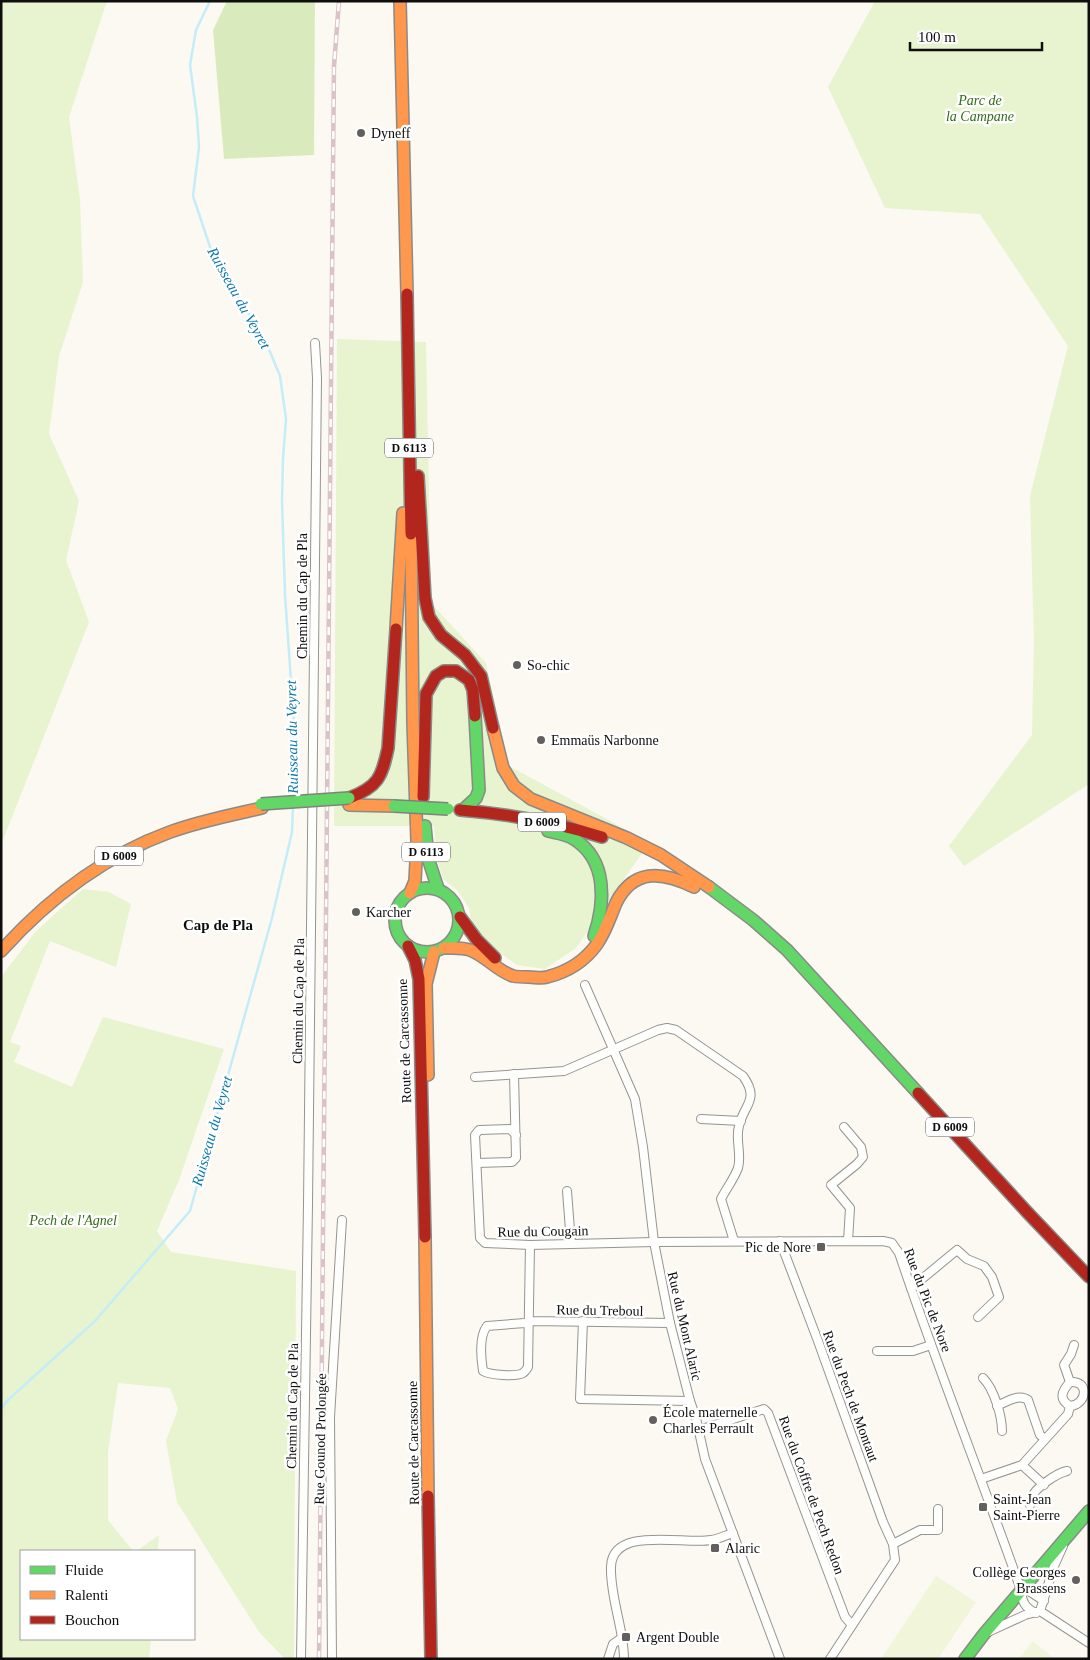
<svg xmlns="http://www.w3.org/2000/svg" width="1090" height="1660" font-family="Georgia,serif">
	<style>
		.green { fill: #e8f3d0 }
		.forest { fill: #d9ebbd }
		.pitch { fill: #f1f6da }
		.lines { fill: none; stroke-linecap: round; stroke-linejoin: round }
		.stream { stroke: #c4edf9; stroke-width: 2.5 }
		.street-casing { stroke: #959491; stroke-width: 10 }
		.fast-casing { stroke: #8b8a87; stroke-width: 14 }
		.slow-casing { stroke: #8b8a87; stroke-width: 14 }
		.jam-casing { stroke: #8b8a87; stroke-width: 14 }
		.street { stroke: #fefefd; stroke-width: 8 }
		.fast { stroke: #63d668; stroke-width: 11 }
		.slow { stroke: #ff974d; stroke-width: 11 }
		.jam { stroke: #b3261e; stroke-width: 11 }
		.rail-casing { stroke: #d9c3c6; stroke-width: 4.5 }
		.rail { stroke: #fff; stroke-width: 2.5; stroke-dasharray: 8; stroke-linecap: butt }
		.fast-bridge-casing { stroke: #82817e; stroke-width: 14; stroke-linecap: butt }
		.fast-bridge { stroke: #63d668; stroke-width: 11 }
		.poi-dot { fill: #61605e; stroke: #fff; stroke-width: 2 }
		.labels { text-anchor: middle; stroke-width: 5; stroke-linejoin: round; paint-order: stroke }
		.shield { fill: #fff; stroke: #565656; stroke-width: 1 }
		.shield-label { font-size: 12px; font-weight: bold; fill: #0e0e0e }
		.park-label { font-size: 14px; font-style: italic; fill: #336c17; stroke: #fff }
		.poi-label { font-size: 14px; fill: #0e0e0e; stroke: #fff; text-anchor: start }
		.street-label { font-size: 14px; fill: #0e0e0e; stroke: #fff }
		.water-label { font-size: 15px; font-style: italic; fill: #0a78ac; stroke: #fff }
		.neighbourhood-label { font-size: 15px; font-weight: bold; fill: #0e0e0e; stroke: #fff }
	</style>
	<rect width="100%" height="100%" fill="#fbf9f2"/>
	<g class="green">
		<path d="M1,1H107L69,117L80,200L83,282L59,356L49,434L79,501L66,560L89,622L1,845Z"/>
		<path d="M875,1H1089V784L964,866L949,846L1032,735L1034,641L1030,496L1068,346L980,214L885,208L828,87Z"/>
		<path d="M337,339L426,342L431,603L486,663L509,766L605,818L649,843L576,948L545,969L517,965L490,946L472,930L469,908L458,891L443,879L436,856L434,826H334Z"/>
		<path d="M83,889L109,892L131,904L116,967L50,941L10,1042L21,1046L14,1062L72,1087L103,1017L224,1049L179,1180L157,1231L171,1252L296,1271L294,1659H285L259,1632L177,1502L166,1441L178,1409L170,1388L118,1383L108,1452V1520L133,1551H21V1639H151L149,1659H1V977L36,931Z"/>
		<path d="M159,1535L158,1551H137Z"/>
	</g>
	<path class="forest" d="M227,1H315L314,155L224,159L213,30Z"/>
	<g class="pitch">
		<path d="M936,1576L976,1602L938,1659H881Z"/>
		<path d="M1033,1641L1055,1659H1019Z"/>
	</g>
	<g class="lines">
		<g class="stream">
			<path d="M210,1L196,30L190,65L197,117L199,147L193,196L213,256L266,342L280,376L286,419L283,459L282,501L285,595L294,724V798"/>
			<path d="M1,1409L8,1400L95,1321L190,1211L272,918L292,832L293,806"/>
		</g>
		<defs>
			<g id="street">
				<path d="M585,985L635,1099L643,1147L654,1242L670,1323L690,1401L696,1418L705,1459L780,1659"/>
				<path d="M475,1077L564,1071L658,1030L667,1028L676,1030L743,1076C760,1100 744,1104 739,1126C735,1139 742,1155 738,1168C734,1179 726,1189 721,1199L734,1241"/>
				<path d="M701,1119L741,1121"/>
				<path d="M844,1127L861,1147L863,1157L857,1164L831,1185L850,1208L848,1241"/>
				<path d="M516,1135L510,1129L479,1130L475,1135L480,1238L485,1243L530,1245L654,1242L883,1241L892,1243L899,1253C937,1366 981,1477 1021,1590C1022,1602 1025,1608 1036,1613"/>
				<path d="M477,1163L512,1162L516,1158L514,1074"/>
				<path d="M567,1191L571,1243"/>
				<path d="M780,1241L818,1341L883,1522L893,1544L895,1560L830,1659"/>
				<path d="M530,1245L528,1367C526,1370 526,1371 523,1373C516,1377 490,1375 483,1371C481,1358 479,1336 487,1326L525,1323L532,1321L670,1323"/>
				<path d="M911,1288L957,1250L967,1259L984,1266L992,1277L999,1297L978,1317"/>
				<path d="M583,1321L580,1399L690,1401"/>
				<path d="M877,1351H913L931,1345"/>
				<path d="M983,1378C994,1389 1002,1416 1002,1431"/>
				<path d="M1070,1382L1064,1365L1071,1354L1074,1345"/>
				<path d="M997,1406C1006,1402 1019,1393 1028,1400L1040,1435L1045,1439"/>
				<path d="M699,1430L764,1409L768,1413L845,1617L852,1625"/>
				<path d="M1022,1465L1044,1485"/>
				<path d="M981,1479L1022,1465L1068,1414L1070,1406C1058,1399 1062,1391 1070,1382C1090,1380 1087,1405 1070,1406"/>
				<path d="M1030,1505C1030,1503 1031,1500 1032,1497C1035,1488 1057,1473 1067,1471"/>
				<path d="M893,1544L920,1530H938V1509"/>
				<path d="M1021,1590L1029,1591L1044,1601"/>
				<path d="M1040,1611L1089,1643"/>
				<path d="M988,1632L1025,1615L1040,1611L1054,1566L1063,1546"/>
				<path d="M301,1659L308,1204L317,378L315,343"/>
				<path d="M332,1659L330,1417L342,1220"/>
				<path d="M608,1659L613,1644L623,1637"/>
				<path d="M624,1659C624,1628 610,1598 611,1567C612,1525 685,1545 711,1540C719,1539 726,1535 733,1533"/>
			</g>
			<g id="fast">
				<path d="M463,810L476,798L479,790L475,716"/>
				<path d="M425,826L428,858L438,889"/>
				<path d="M548,831C557,833 566,834 574,839C608,860 605,904 594,936"/>
				<path d="M709,887L753,920L787,950L918,1093"/>
				<circle cx="427" cy="920" r="32"/>
				<path d="M965,1659L984,1634L1089,1511"/>
			</g>
			<g id="slow">
				<path d="M400,1L407,294"/>
				<path d="M396,629L403,513"/>
				<path d="M493,728L503,768L514,786L531,799L627,838L661,855L709,887"/>
				<path d="M349,805L394,806"/>
				<path d="M410,893L415,881L417,841L413,723L411,534"/>
				<path d="M444,948C453,948 462,947 470,950C486,956 497,971 513,976C518,977 523,977 528,977C535,977 541,979 547,977C567,972 585,961 597,944C606,931 610,917 616,903C634,867 664,872 694,887"/>
				<path d="M1,951C48,899 104,856 170,832C200,821 231,815 262,808"/>
				<path d="M428,1075L426,984L434,952"/>
				<path d="M425,1237L428,1496"/>
			</g>
			<g id="jam">
				<path d="M407,294L411,534"/>
				<path d="M418,476L425,598L429,617L441,635L465,655L481,676L493,728"/>
				<path d="M423,797L426,694L436,676L444,671H456L469,680L473,690L475,716"/>
				<path d="M349,798C378,787 382,777 388,748L396,629"/>
				<path d="M460,810C509,814 555,822 602,837"/>
				<path d="M460,917L477,940L495,958"/>
				<path d="M408,946L415,960L419,979L425,1237"/>
				<path d="M918,1093L1027,1212L1089,1277"/>
				<path d="M428,1496L431,1659"/>
			</g>
		</defs>
		<use href="#street" class="street-casing"/>
		<use href="#fast" class="fast-casing"/>
		<use href="#slow" class="slow-casing"/>
		<use href="#jam" class="jam-casing"/>
		<use href="#street" class="street"/>
		<use href="#fast" class="fast"/>
		<use href="#slow" class="slow"/>
		<use href="#jam" class="jam"/>
		<defs>
			<path id="rail" d="M319,1659L334,66L339,1"/>
		</defs>
		<use href="#rail" class="rail-casing"/>
		<use href="#rail" class="rail"/>
		<defs>
			<g id="fast-bridge">
				<path d="M261,804L349,798"/>
				<path d="M394,806L448,809"/>
			</g>
		</defs>
		<use href="#fast-bridge" class="fast-bridge-casing"/>
		<use href="#fast-bridge" class="fast-bridge"/>
	</g>
	<g class="poi-dot">
		<circle cx="361" cy="133" r="5"/>
		<circle cx="517" cy="665" r="5"/>
		<circle cx="541" cy="740" r="5"/>
		<circle cx="356" cy="912" r="5"/>
		<rect x="816" y="1242" width="10" height="10" rx="2.5"/>
		<circle cx="653" cy="1420" r="5"/>
		<rect x="978" y="1502" width="10" height="10" rx="2.5"/>
		<rect x="710" y="1543" width="10" height="10" rx="2.5"/>
		<circle cx="1076" cy="1580" r="5"/>
		<rect x="621" y="1632" width="10" height="10" rx="2.5"/>
	</g>
	<g class="labels">
		<g class="shield">
			<rect x="385" y="438.5" width="48" height="19" rx="4"/>
			<rect x="518" y="812.5" width="48" height="19" rx="4"/>
			<rect x="402" y="842.5" width="48" height="19" rx="4"/>
			<rect x="95" y="846.5" width="48" height="19" rx="4"/>
			<rect x="926" y="1117.5" width="48" height="19" rx="4"/>
		</g>
		<g class="shield-label">
			<text x="409" y="452">D 6113</text>
			<text x="542" y="826">D 6009</text>
			<text x="426" y="856">D 6113</text>
			<text x="119" y="860">D 6009</text>
			<text x="950" y="1131">D 6009</text>
		</g>
		<g class="park-label">
			<text x="980" y="105">Parc de<tspan x="980" dy="16">la Campane</tspan></text>
			<text x="73" y="1225">Pech de l'Agnel</text>
		</g>
		<g class="poi-label">
			<text x="371" y="138">Dyneff</text>
			<text x="527" y="670">So-chic</text>
			<text x="551" y="745">Emmaüs Narbonne</text>
			<text x="366" y="917">Karcher</text>
			<text x="811" y="1252" text-anchor="end">Pic de Nore</text>
			<text x="663" y="1417">École maternelle<tspan x="663" dy="16">Charles Perrault</tspan></text>
			<text x="993" y="1504">Saint-Jean<tspan x="993" dy="16">Saint-Pierre</tspan></text>
			<text x="725" y="1553">Alaric</text>
			<text x="1066" y="1577" text-anchor="end">Collège Georges<tspan x="1066" dy="16">Brassens</tspan></text>
			<text x="636" y="1642">Argent Double</text>
		</g>
		<g class="street-label">
			<text transform="translate(302 596) rotate(-90)" y="5">Chemin du Cap de Pla</text>
			<text transform="translate(298 1001) rotate(-89)" y="5">Chemin du Cap de Pla</text>
			<text transform="translate(404 1041) rotate(-92)" y="5">Route de Carcassonne</text>
			<text transform="translate(543 1231) rotate(-1)" y="5">Rue du Cougain</text>
			<text transform="translate(928 1300) rotate(69)" y="5">Rue du Pic de Nore</text>
			<text transform="translate(600 1310) rotate(1)" y="5">Rue du Treboul</text>
			<text transform="translate(685 1326) rotate(77)" y="5">Rue du Mont Alaric</text>
			<text transform="translate(851 1396) rotate(70)" y="5">Rue du Pech de Montaut</text>
			<text transform="translate(292 1406) rotate(-89)" y="5">Chemin du Cap de Pla</text>
			<text transform="translate(320 1439) rotate(-89)" y="5">Rue Gounod Prolongée</text>
			<text transform="translate(413 1443) rotate(-91)" y="5">Route de Carcassonne</text>
			<text transform="translate(812 1495) rotate(70)" y="5">Rue du Coffre de Pech Redon</text>
		</g>
		<g class="water-label">
			<text transform="translate(239 298) rotate(61)" y="5">Ruisseau du Veyret</text>
			<text transform="translate(292 737) rotate(-91)" y="5">Ruisseau du Veyret</text>
			<text transform="translate(212 1131) rotate(-74)" y="5">Ruisseau du Veyret</text>
		</g>
		<g class="neighbourhood-label">
			<text x="218" y="930">Cap de Pla</text>
		</g>
	</g>
	<rect width="1090" height="1660" fill="none" stroke="#0e0e0e" stroke-width="5"/>
	<rect x="20" y="1550" width="175" height="90" fill="#ffffff" stroke="#9f9f9f"/>
	<rect x="30" y="1566" width="25" height="8" fill="#63d668" stroke="#9f9f9f"/>
	<text x="65" y="1575" font-size="15" fill="#0e0e0e">Fluide</text>
	<rect x="30" y="1591" width="25" height="8" fill="#ff974d" stroke="#9f9f9f"/>
	<text x="65" y="1600" font-size="15" fill="#0e0e0e">Ralenti</text>
	<rect x="30" y="1616" width="25" height="8" fill="#b3261e" stroke="#9f9f9f"/>
	<text x="65" y="1625" font-size="15" fill="#0e0e0e">Bouchon</text>
	<path d="M910 42v8h132v-8" fill="none" stroke="#0e0e0e" stroke-width="2.5"/>
	<text x="918" y="42" font-size="15" fill="#0e0e0e" stroke="#ffffff" stroke-width="4" paint-order="stroke">100 m</text>
</svg>
